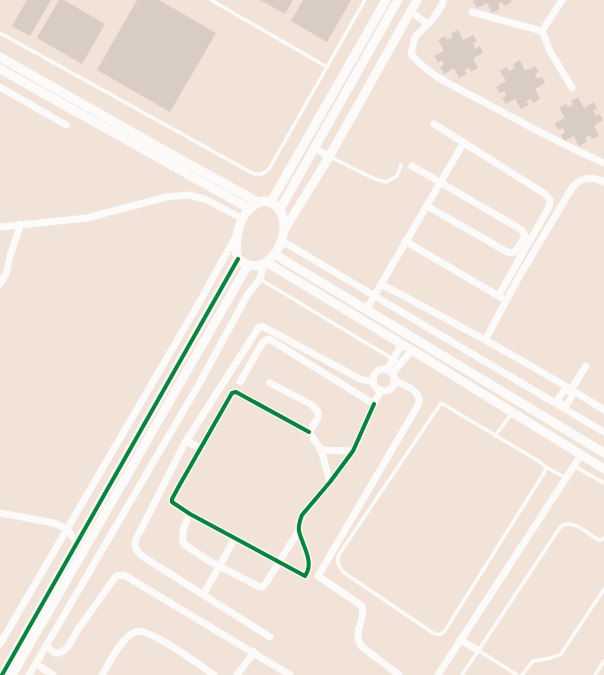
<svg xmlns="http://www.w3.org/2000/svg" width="604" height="675" font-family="'IBM Plex Serif',serif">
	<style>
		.building { fill: #d9ccc4 }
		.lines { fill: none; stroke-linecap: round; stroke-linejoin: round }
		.service { stroke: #fdfbf9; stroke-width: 3.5 }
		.minor { stroke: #fdfbf9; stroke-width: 7 }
		.tertiary { stroke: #fdfbf9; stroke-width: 9 }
		.cycleway-casing { stroke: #fdf3ea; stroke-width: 6 }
		.cycleway { stroke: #00873e; stroke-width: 4 }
	</style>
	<rect width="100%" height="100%" fill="#f2e3d8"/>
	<g class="building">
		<path d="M27,0H51L30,36L12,26Z"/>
		<path d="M59,0H64L105,24L82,64L37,38Z"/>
		<path d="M137,0H159L216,33L170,112L97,70Z"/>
		<path d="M260,0H293L285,14Z"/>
		<path d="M303,0H351L327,42L291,21Z"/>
		<path d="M476,0H510L512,2L504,6L502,2L498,4L500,9L492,13L487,3L477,8L473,1Z"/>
		<path d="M458,30L463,40L473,35L477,41L473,43L475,49L480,46L483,53L473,58L478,68L471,72L469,68L464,70L467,74L459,78L454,68L444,74L440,67L444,65L442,60L438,63L434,56L444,51L438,40L445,36L447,40L453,37L451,33Z"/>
		<path d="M520,60L525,71L535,66L539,72L535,74L537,79L542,77L545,83L535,89L540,99L533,103L531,99L526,101L529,105L521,109L515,99L506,104L502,98L506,96L504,91L500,93L496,87L506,81L500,71L507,67L509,71L515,68L513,64Z"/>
		<path d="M578,97L584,108L594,102L597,109L593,111L596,116L600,114L603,120L594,126L599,136L592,139L590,135L585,138L587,142L579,146L574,136L564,141L561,135L565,132L563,128L558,130L555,123L565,118L559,108L566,104L568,107L573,105L571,101Z"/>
	</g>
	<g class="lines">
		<g class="service">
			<path d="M211,0L327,67"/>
			<path d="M0,33L254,174H262L269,169L365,0"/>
			<path d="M330,157L375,179L386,182L397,176L401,165"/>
			<path d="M260,279L401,364"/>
			<path d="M441,403L537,460L546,467L544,473L444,632C440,635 438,635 433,633L343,572L338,564V556Z"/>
			<path d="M495,436L512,413"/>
			<path d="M574,466L604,483"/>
			<path d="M546,467L566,478"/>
			<path d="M478,650L517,675"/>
			<path d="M462,675L561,526C573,519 586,532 597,539L601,540L604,538"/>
			<path d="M522,675L533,661L551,658L561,654L604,589"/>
			<path d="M595,675L604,661"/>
		</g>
		<g class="minor">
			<path d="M443,0L442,5L432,20L415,37L411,54C429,76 459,89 484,102C524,124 563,145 604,163"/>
			<path d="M562,0L542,31L550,51L572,88"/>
			<path d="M411,12L428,24"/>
			<path d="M472,12L542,31"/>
			<path d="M0,87L66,125"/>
			<path d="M434,124L545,194L550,200L549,207L499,295"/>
			<path d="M315,148L329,157"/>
			<path d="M412,166L522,230L525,236L515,252L509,253L427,206"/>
			<path d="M0,227L87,218L166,197L188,195L205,199L243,219"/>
			<path d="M282,241L604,432"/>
			<path d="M405,241L502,298"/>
			<path d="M0,284L6,274L10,256L21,224"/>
			<path d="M381,284C456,324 532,364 604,410"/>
			<path d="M366,310L464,142"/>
			<path d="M485,340L520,275L572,188C580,177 592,176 604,182"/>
			<circle cx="384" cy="380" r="11"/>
			<path d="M387,370L402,344"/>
			<path d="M392,374L412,350"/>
			<path d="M394,380C402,384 420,390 419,401C419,403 418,405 417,407L318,576L362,606C366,621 351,631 362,647L399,675"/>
			<path d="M240,382L263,342L269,339L374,404L381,390"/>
			<path d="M270,383L312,405L318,412V418L309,432L321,450L353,451"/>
			<path d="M570,391L586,366"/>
			<path d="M560,404L558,400C561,394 563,389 570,391"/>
			<path d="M560,404L564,405L567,404L572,396L570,391"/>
			<path d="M309,432L236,392L232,393L179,486L172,499V502L190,514L305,576C315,562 302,545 299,531C298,525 300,520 302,515L330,482L353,451L374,404"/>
			<path d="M186,441L200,448"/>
			<path d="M321,450L330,482"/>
			<path d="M0,513L54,523L67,529L77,543"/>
			<path d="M190,514C185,524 180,533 184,544L209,561L260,587H262L266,583L299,530"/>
			<path d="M203,595L235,538"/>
			<path d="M270,637L145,558C138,553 133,548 136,539L186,441L259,327L262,326L360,379L367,381L373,380"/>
			<path d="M460,640L478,650"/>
			<path d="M0,644L199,303L236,236"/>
			<path d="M46,646L55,653H60L67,648L79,628L116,576L124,575L290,675"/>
			<path d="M36,664L53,675"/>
			<path d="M29,675L199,384L248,294L260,279L264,263"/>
			<path d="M102,675C110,662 121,638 135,632C148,626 201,666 214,675"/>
			<path d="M237,675L254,652"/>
			<path d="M438,675L581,455"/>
		</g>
		<g class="tertiary">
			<path d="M0,57L160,148L258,202"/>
			<path d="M0,69L250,209"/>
			<path d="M264,201C301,206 281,273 249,265C245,264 242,261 238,259C233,238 240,206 264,201Z"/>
			<path d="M271,202L386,0"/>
			<path d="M280,209L398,0"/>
			<path d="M283,232L329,157L417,0"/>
			<path d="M274,254L604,453"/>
			<path d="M266,262L420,355L604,469"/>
			<path d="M2,675L238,259"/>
			<path d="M12,675L248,265"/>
		</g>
		<defs>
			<g id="cycleway">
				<path d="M309,432L236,392L232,393L179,486L172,499V502L190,514L305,576C315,562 302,545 299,531C298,525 300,520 302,515L330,482L353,451L374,404"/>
				<path d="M2,675L238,259"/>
			</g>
		</defs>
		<use href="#cycleway" class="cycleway-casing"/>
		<use href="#cycleway" class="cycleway"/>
	</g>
</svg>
